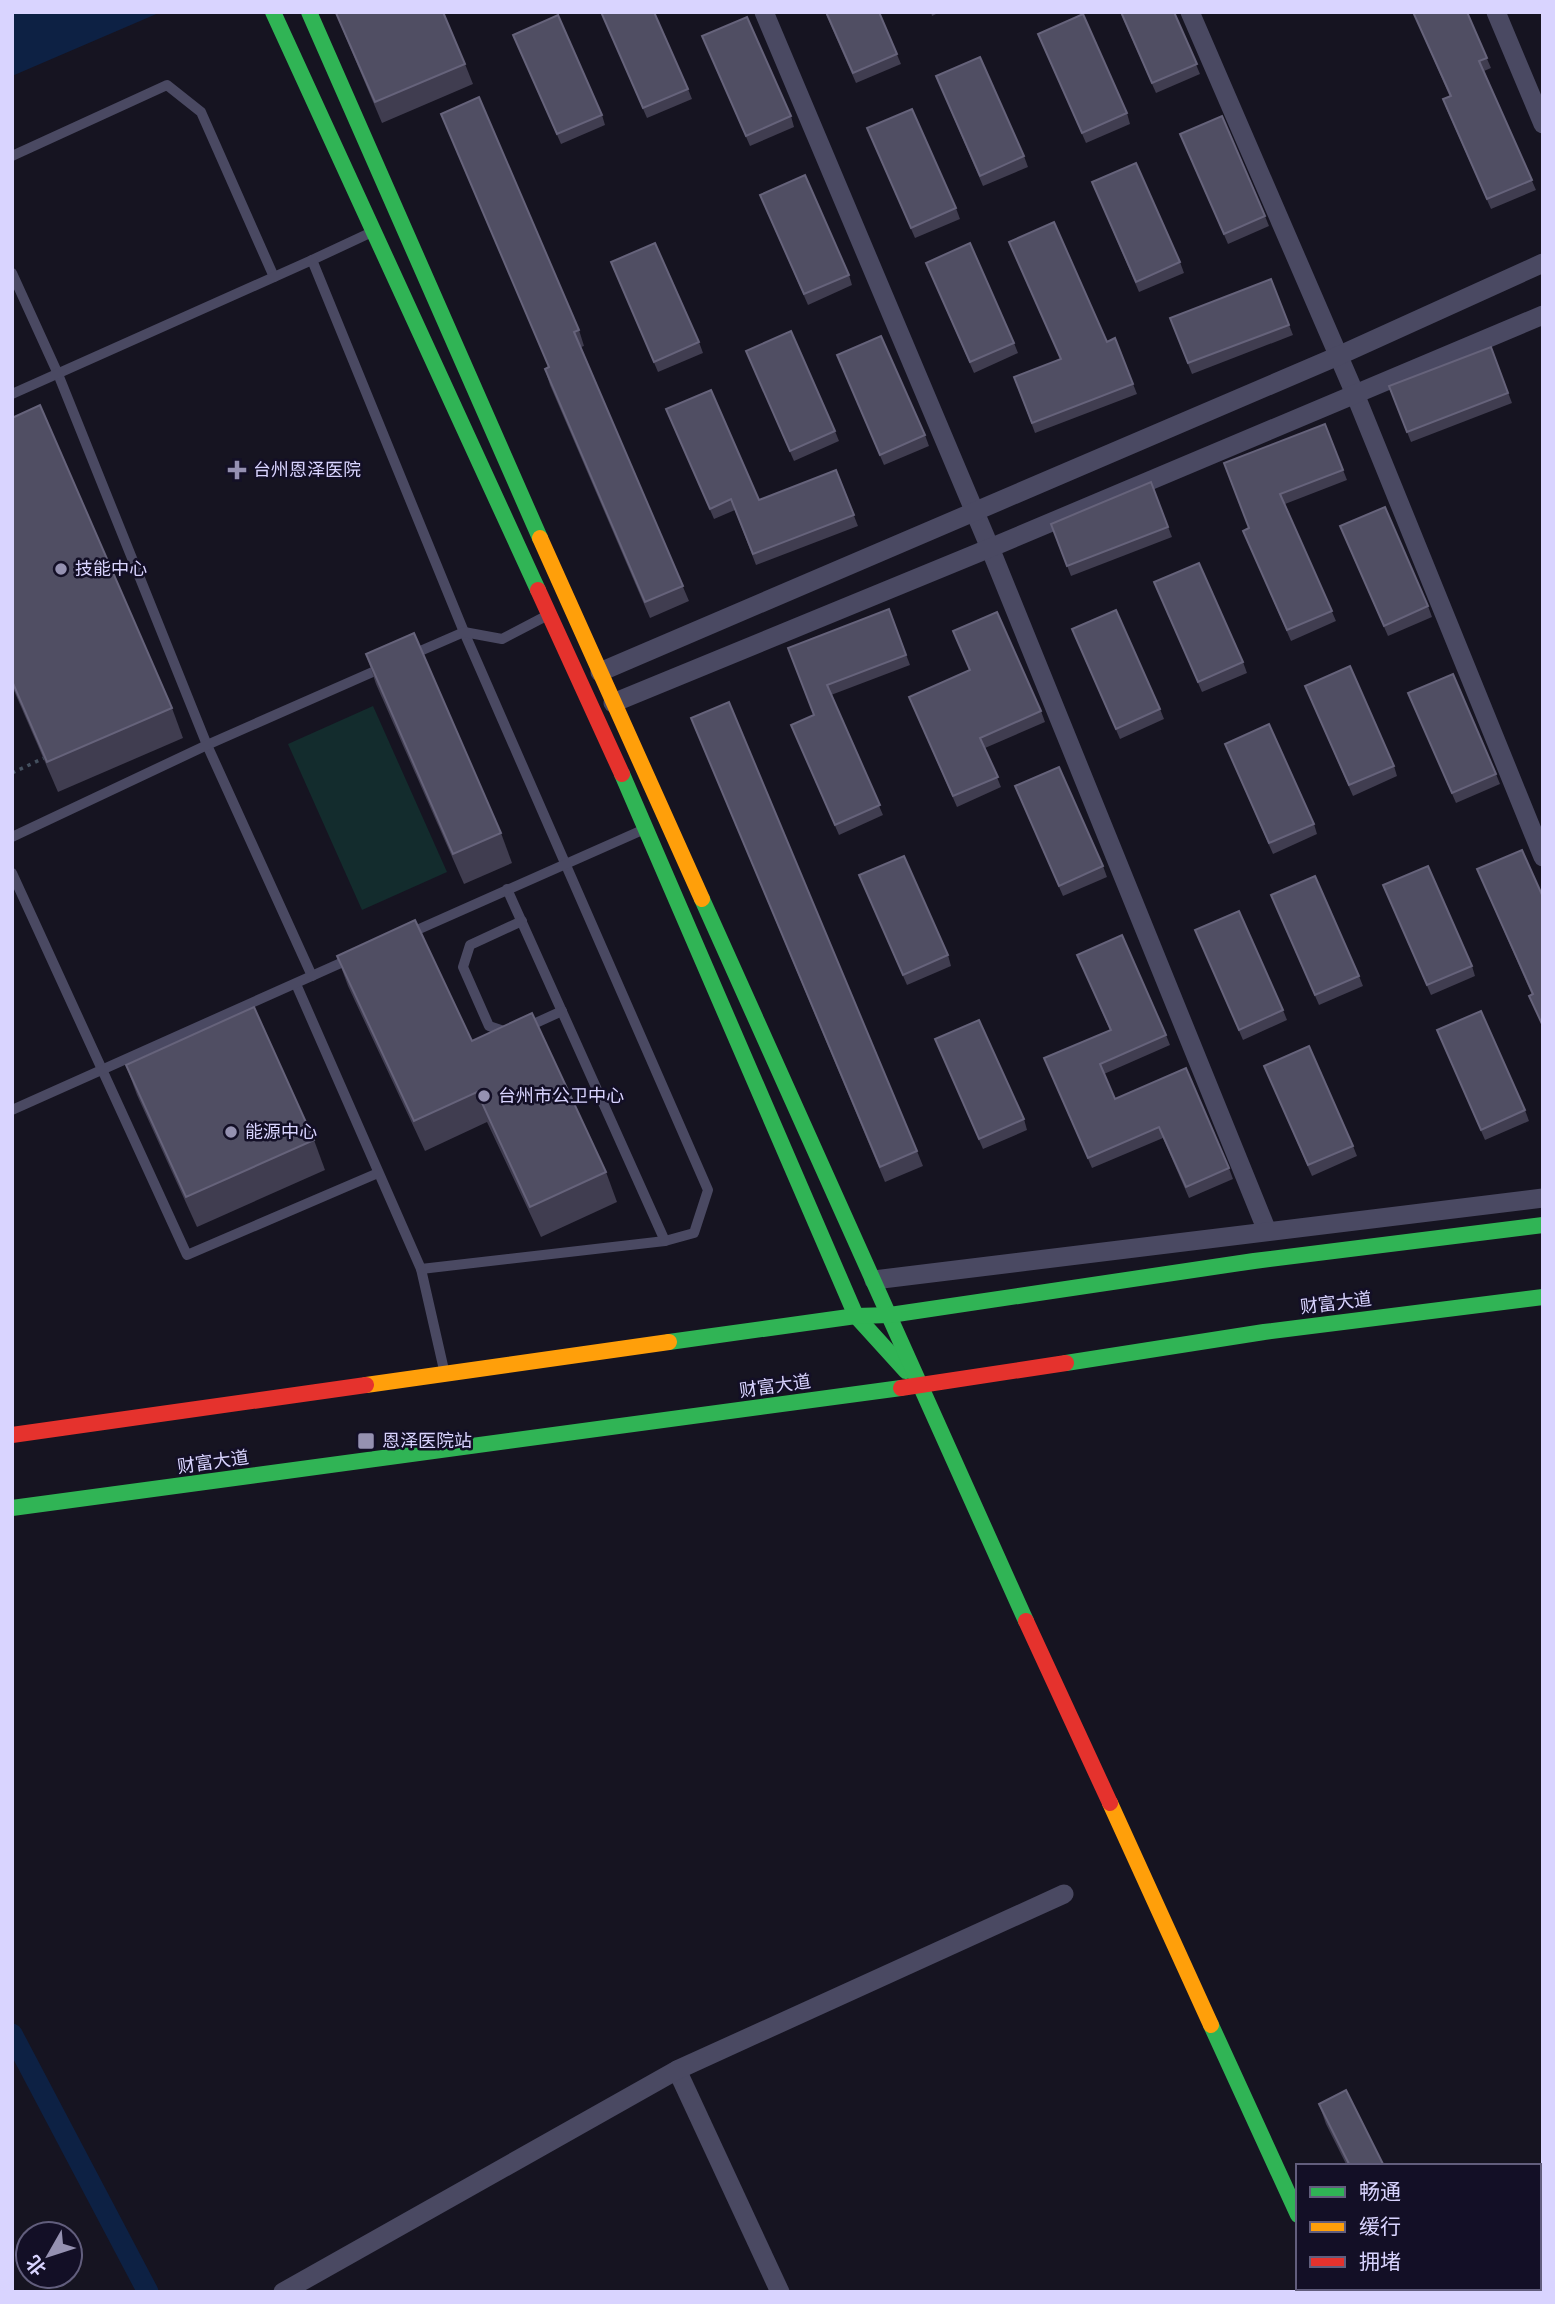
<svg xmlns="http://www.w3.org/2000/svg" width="1555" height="2304" font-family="Roboto,'Noto Sans SC',sans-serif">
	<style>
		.green { fill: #132c2d }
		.water { fill: #0d2144 }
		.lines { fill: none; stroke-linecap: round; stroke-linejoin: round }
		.canal { stroke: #0d2144; stroke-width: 21 }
		.path { stroke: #44505f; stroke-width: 3.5; stroke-dasharray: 3.5 5; stroke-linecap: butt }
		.lane { stroke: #4a4962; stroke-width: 10 }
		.street { stroke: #4a4962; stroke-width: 19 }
		.fast { stroke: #30b455; stroke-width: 16 }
		.slow { stroke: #ff9f0a; stroke-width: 16 }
		.jam { stroke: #e5322d; stroke-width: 16 }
		.wall { fill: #403d50 }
		.building { fill: #504e63; stroke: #66637b; stroke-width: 2 }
		.poi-dot { fill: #9591b1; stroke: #130f26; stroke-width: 2.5 }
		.labels { text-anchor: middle; stroke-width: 5; stroke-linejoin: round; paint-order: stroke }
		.poi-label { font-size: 18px; fill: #d9d4ff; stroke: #130f26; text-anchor: start }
		.street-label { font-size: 18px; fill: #d9d4ff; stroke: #130f26 }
	</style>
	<rect width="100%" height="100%" fill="#161421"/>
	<path class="green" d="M373,706L447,872L362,910L288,744Z"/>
	<path class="water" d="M12,12H161L12,76Z"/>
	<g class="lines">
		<path class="canal" d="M12,2034L148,2292"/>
		<path class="path" d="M12,773L44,758"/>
		<g class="lane">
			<path d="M12,156L167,85L201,112L274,277"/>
			<path d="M312,260L372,232"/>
			<path d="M12,273L58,374L207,745L312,976"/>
			<path d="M12,394L312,260L464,632L708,1190L694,1233L665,1241L421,1269"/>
			<path d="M411,655L464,632L502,639L548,615"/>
			<path d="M12,837L207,745L384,667"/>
			<path d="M12,873L187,1255L378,1173"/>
			<path d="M507,889L665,1241"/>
			<path d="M408,934L647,828"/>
			<path d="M296,984L421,1269L444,1370"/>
			<path d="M527,1027L562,1011"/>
			<path d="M510,1033L489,1026L463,967L470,945L522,921"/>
			<path d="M12,1110L352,958"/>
		</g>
		<g class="street">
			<path d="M764,12L990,548L1267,1231"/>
			<path d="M1190,12L1355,394L1543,857"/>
			<path d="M1496,12L1543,124"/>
			<path d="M600,672L1338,356L1543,263"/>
			<path d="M613,703L990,548L1543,315"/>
			<path d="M874,1280L1543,1198"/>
			<path d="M677,2070L780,2292"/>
			<path d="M283,2292L677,2070L1064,1894"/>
		</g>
		<g class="fast">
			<path d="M273,12L538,590"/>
			<path d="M309,12L540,538"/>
			<path d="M622,774L856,1316L906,1371"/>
			<path d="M702,899L1026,1621"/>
			<path d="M669,1342L856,1316L890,1315L1254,1261L1543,1225"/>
			<path d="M1066,1363L1264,1332L1543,1297"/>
			<path d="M12,1508L901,1388"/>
			<path d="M1211,2025L1298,2215"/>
			<path d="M1331,2288L1333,2292"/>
		</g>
		<g class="slow">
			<path d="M540,538L702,899"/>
			<path d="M366,1385L669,1342"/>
			<path d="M1110,1803L1211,2025"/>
		</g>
		<g class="jam">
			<path d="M538,590L622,774"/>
			<path d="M901,1388L1066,1363"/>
			<path d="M12,1435L366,1385"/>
			<path d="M1026,1621L1110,1803"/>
		</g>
	</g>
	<g class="wall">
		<path d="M601,12L688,89L692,99L647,118Z"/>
		<path d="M825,12H879L901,64L856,83Z"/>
		<path d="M931,12H940L932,16Z"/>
		<path d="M1120,12H1174L1200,74L1156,93Z"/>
		<path d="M1413,12H1467L1491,68L1484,71L1536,190L1491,209L1447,110L1443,99L1450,97Z"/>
		<path d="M336,13L465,64L473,84L382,123L344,33Z"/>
		<path d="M1038,34L1127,113L1130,124L1086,143Z"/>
		<path d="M513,35L602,115L605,125L561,144Z"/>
		<path d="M702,36L791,116L794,127L750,146Z"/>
		<path d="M936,76L1024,156L1028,167L983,186Z"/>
		<path d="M441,114L579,330L584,346L581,347L689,601L650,618L550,385L545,369L549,368Z"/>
		<path d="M867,128L956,208L960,219L915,238Z"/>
		<path d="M1180,134L1265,216L1269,226L1228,244Z"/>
		<path d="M1092,182L1180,262L1184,273L1139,292Z"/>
		<path d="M760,195L849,275L852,285L808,305Z"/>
		<path d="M1009,242L1107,342L1115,338L1137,394L1035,433L1014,377L1061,359Z"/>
		<path d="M611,262L699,342L703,353L658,372Z"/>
		<path d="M926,263L1014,343L1018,353L974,373Z"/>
		<path d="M1271,279L1293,335L1192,374L1170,318Z"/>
		<path d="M1491,347L1512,403L1411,442L1389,386Z"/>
		<path d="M746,351L835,431L839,441L794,461Z"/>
		<path d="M837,355L925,435L929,446L884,465Z"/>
		<path d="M666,409L759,500L836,470L858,526L756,565L735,510L714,519Z"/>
		<path d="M12,418L172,708L183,738L58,792L12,686Z"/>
		<path d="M1325,424L1347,480L1285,504L1336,621L1291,641L1243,531L1249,528Z"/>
		<path d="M1151,482L1172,537L1071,576L1051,524Z"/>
		<path d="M1340,526L1428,606L1432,617L1388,636Z"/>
		<path d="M1154,582L1243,662L1247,673L1202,692Z"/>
		<path d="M889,609L910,665L831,695L883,815L839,835L791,725L814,715L788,648Z"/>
		<path d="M1072,629L1160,709L1164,719L1120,739Z"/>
		<path d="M953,631L1041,711L1045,722L985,748L1001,787L957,807L909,697L970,671Z"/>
		<path d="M366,654L501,833L512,863L464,884L376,684Z"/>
		<path d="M1305,686L1394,766L1397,776L1353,796Z"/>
		<path d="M1408,693L1496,774L1500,784L1456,803Z"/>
		<path d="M691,718L917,1151L923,1166L885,1182Z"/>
		<path d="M1225,744L1314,824L1317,834L1273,854Z"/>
		<path d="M1015,786L1103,866L1107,877L1063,896Z"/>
		<path d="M1477,869L1543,897V1027L1529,996L1532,995Z"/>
		<path d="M859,875L948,955L951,966L907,985Z"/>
		<path d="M1383,885L1472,966L1475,976L1431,995Z"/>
		<path d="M1271,895L1359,976L1363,986L1319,1005Z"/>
		<path d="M1195,930L1283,1010L1287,1020L1243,1040Z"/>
		<path d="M1077,955L1166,1035L1170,1045L1104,1074L1115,1099L1229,1168L1233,1179L1189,1198L1163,1138L1092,1168L1044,1058L1110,1030Z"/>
		<path d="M337,956L472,1041L606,1172L617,1202L541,1237L487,1122L425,1151L348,986Z"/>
		<path d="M1437,1030L1525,1110L1529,1121L1485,1140Z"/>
		<path d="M935,1039L1024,1119L1027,1130L983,1149Z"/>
		<path d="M126,1065L314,1140L325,1170L197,1227L137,1095Z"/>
		<path d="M1264,1066L1353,1146L1357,1156L1312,1176Z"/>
		<path d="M1319,2104L1384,2166H1347L1326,2124Z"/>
		<path d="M1408,2288H1443L1445,2292H1410Z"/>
	</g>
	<g class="building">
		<path d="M443,12L465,64L375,102L336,13Z"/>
		<path d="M601,12H654L688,89L643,108Z"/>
		<path d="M826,12H879L897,54L853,73Z"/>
		<path d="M1121,12H1174L1197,64L1152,83Z"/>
		<path d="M1413,12H1467L1487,58L1479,61L1532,180L1487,199L1443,99L1451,96Z"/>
		<path d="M1083,14L1127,113L1082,133L1038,34Z"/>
		<path d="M558,15L602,115L557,134L513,35Z"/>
		<path d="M747,17L791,116L746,136L702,36Z"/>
		<path d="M980,57L1024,156L980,176L936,76Z"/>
		<path d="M479,97L579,330L574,332L683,586L645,602L545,369L549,367L441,114Z"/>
		<path d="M912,109L956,208L911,228L867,128Z"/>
		<path d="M1222,116L1265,216L1224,234L1180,134Z"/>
		<path d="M1136,163L1180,262L1136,282L1092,182Z"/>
		<path d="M805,175L849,275L804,294L760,195Z"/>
		<path d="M1054,222L1107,342L1115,338L1133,384L1032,423L1014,377L1061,359L1009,242Z"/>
		<path d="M655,243L699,342L654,362L611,262Z"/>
		<path d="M970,243L1014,343L970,362L926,263Z"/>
		<path d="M1271,279L1289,325L1188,363L1170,318Z"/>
		<path d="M791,331L835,431L790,451L746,351Z"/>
		<path d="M881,336L925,435L880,455L837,355Z"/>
		<path d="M1491,347L1508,393L1407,432L1389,386Z"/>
		<path d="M711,390L759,500L836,470L854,515L753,554L731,499L710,509L666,409Z"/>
		<path d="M40,405L172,708L47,762L12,681V418Z"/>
		<path d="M1325,424L1343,470L1280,494L1332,611L1287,630L1243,531L1249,528L1224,463Z"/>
		<path d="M1151,482L1168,527L1067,566L1051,524Z"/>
		<path d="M1385,507L1428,606L1384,626L1340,526Z"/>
		<path d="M1199,563L1243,662L1198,682L1154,582Z"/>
		<path d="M889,609L906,655L827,685L880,805L835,825L791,725L814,715L788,648Z"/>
		<path d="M1116,610L1160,709L1116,729L1072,629Z"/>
		<path d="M997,612L1041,711L980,738L998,777L953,796L909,697L970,670L953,631Z"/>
		<path d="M414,633L501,833L453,854L366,654Z"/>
		<path d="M1350,666L1394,766L1349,785L1305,686Z"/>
		<path d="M1453,674L1496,774L1452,793L1408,693Z"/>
		<path d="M729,702L917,1151L880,1167L691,718Z"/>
		<path d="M1269,724L1314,824L1269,843L1225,744Z"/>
		<path d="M1059,767L1103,866L1059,886L1015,786Z"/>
		<path d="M1522,850L1543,897V1026L1529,996L1533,994L1477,869Z"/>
		<path d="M904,856L948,955L903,975L859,875Z"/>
		<path d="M1428,866L1472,966L1427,985L1383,885Z"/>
		<path d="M1315,876L1359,976L1315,995L1271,895Z"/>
		<path d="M1239,911L1283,1010L1239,1030L1195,930Z"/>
		<path d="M415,920L472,1041L532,1013L606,1172L530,1207L477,1092L414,1121L337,956Z"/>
		<path d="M1122,935L1166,1035L1100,1064L1115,1099L1186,1068L1229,1168L1186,1187L1159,1127L1088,1158L1044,1058L1111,1030L1077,955Z"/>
		<path d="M254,1007L314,1140L186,1197L126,1065Z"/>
		<path d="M1481,1011L1525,1110L1481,1130L1437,1030Z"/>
		<path d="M979,1020L1024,1119L979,1139L935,1039Z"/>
		<path d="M1309,1046L1353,1146L1308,1165L1264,1066Z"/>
		<path d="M1346,2090L1384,2166H1350L1319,2104Z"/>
	</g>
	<g class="poi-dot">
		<path d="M233.5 459.5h7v7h7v7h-7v7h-7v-7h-7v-7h7z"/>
		<circle cx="61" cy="569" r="7"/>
		<circle cx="484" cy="1096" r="7"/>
		<circle cx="231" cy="1132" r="7"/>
		<rect x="357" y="1432" width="18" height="18" rx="3.5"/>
	</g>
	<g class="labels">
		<g class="poi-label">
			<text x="253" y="476">台州恩泽医院</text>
			<text x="75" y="575">技能中心</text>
			<text x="498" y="1102">台州市公卫中心</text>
			<text x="245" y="1138">能源中心</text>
			<text x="382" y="1447">恩泽医院站</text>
		</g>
		<g class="street-label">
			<text transform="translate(1336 1303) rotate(-7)" y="6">财富大道</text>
			<text transform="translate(775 1386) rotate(-8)" y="6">财富大道</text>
			<text transform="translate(213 1462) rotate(-8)" y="6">财富大道</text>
		</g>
	</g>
	<rect width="1555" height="2304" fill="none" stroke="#d9d4ff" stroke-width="28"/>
	<rect x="1296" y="2164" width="245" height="126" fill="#130f26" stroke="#625e7d" stroke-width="2"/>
	<rect x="1310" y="2187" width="35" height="10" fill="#30b455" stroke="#625e7d" stroke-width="2"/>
	<text x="1359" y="2199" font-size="21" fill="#d9d4ff">畅通</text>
	<rect x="1310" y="2222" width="35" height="10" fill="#ff9f0a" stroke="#625e7d" stroke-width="2"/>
	<text x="1359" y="2234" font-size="21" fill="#d9d4ff">缓行</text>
	<rect x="1310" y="2257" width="35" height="10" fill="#e5322d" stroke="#625e7d" stroke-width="2"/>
	<text x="1359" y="2269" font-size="21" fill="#d9d4ff">拥堵</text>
	<g transform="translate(49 2255) rotate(231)"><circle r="33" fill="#130f26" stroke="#625e7d" stroke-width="2"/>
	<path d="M0-5L12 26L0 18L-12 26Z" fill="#9591b1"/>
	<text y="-10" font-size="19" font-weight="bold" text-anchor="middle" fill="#d9d4ff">北</text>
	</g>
</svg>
